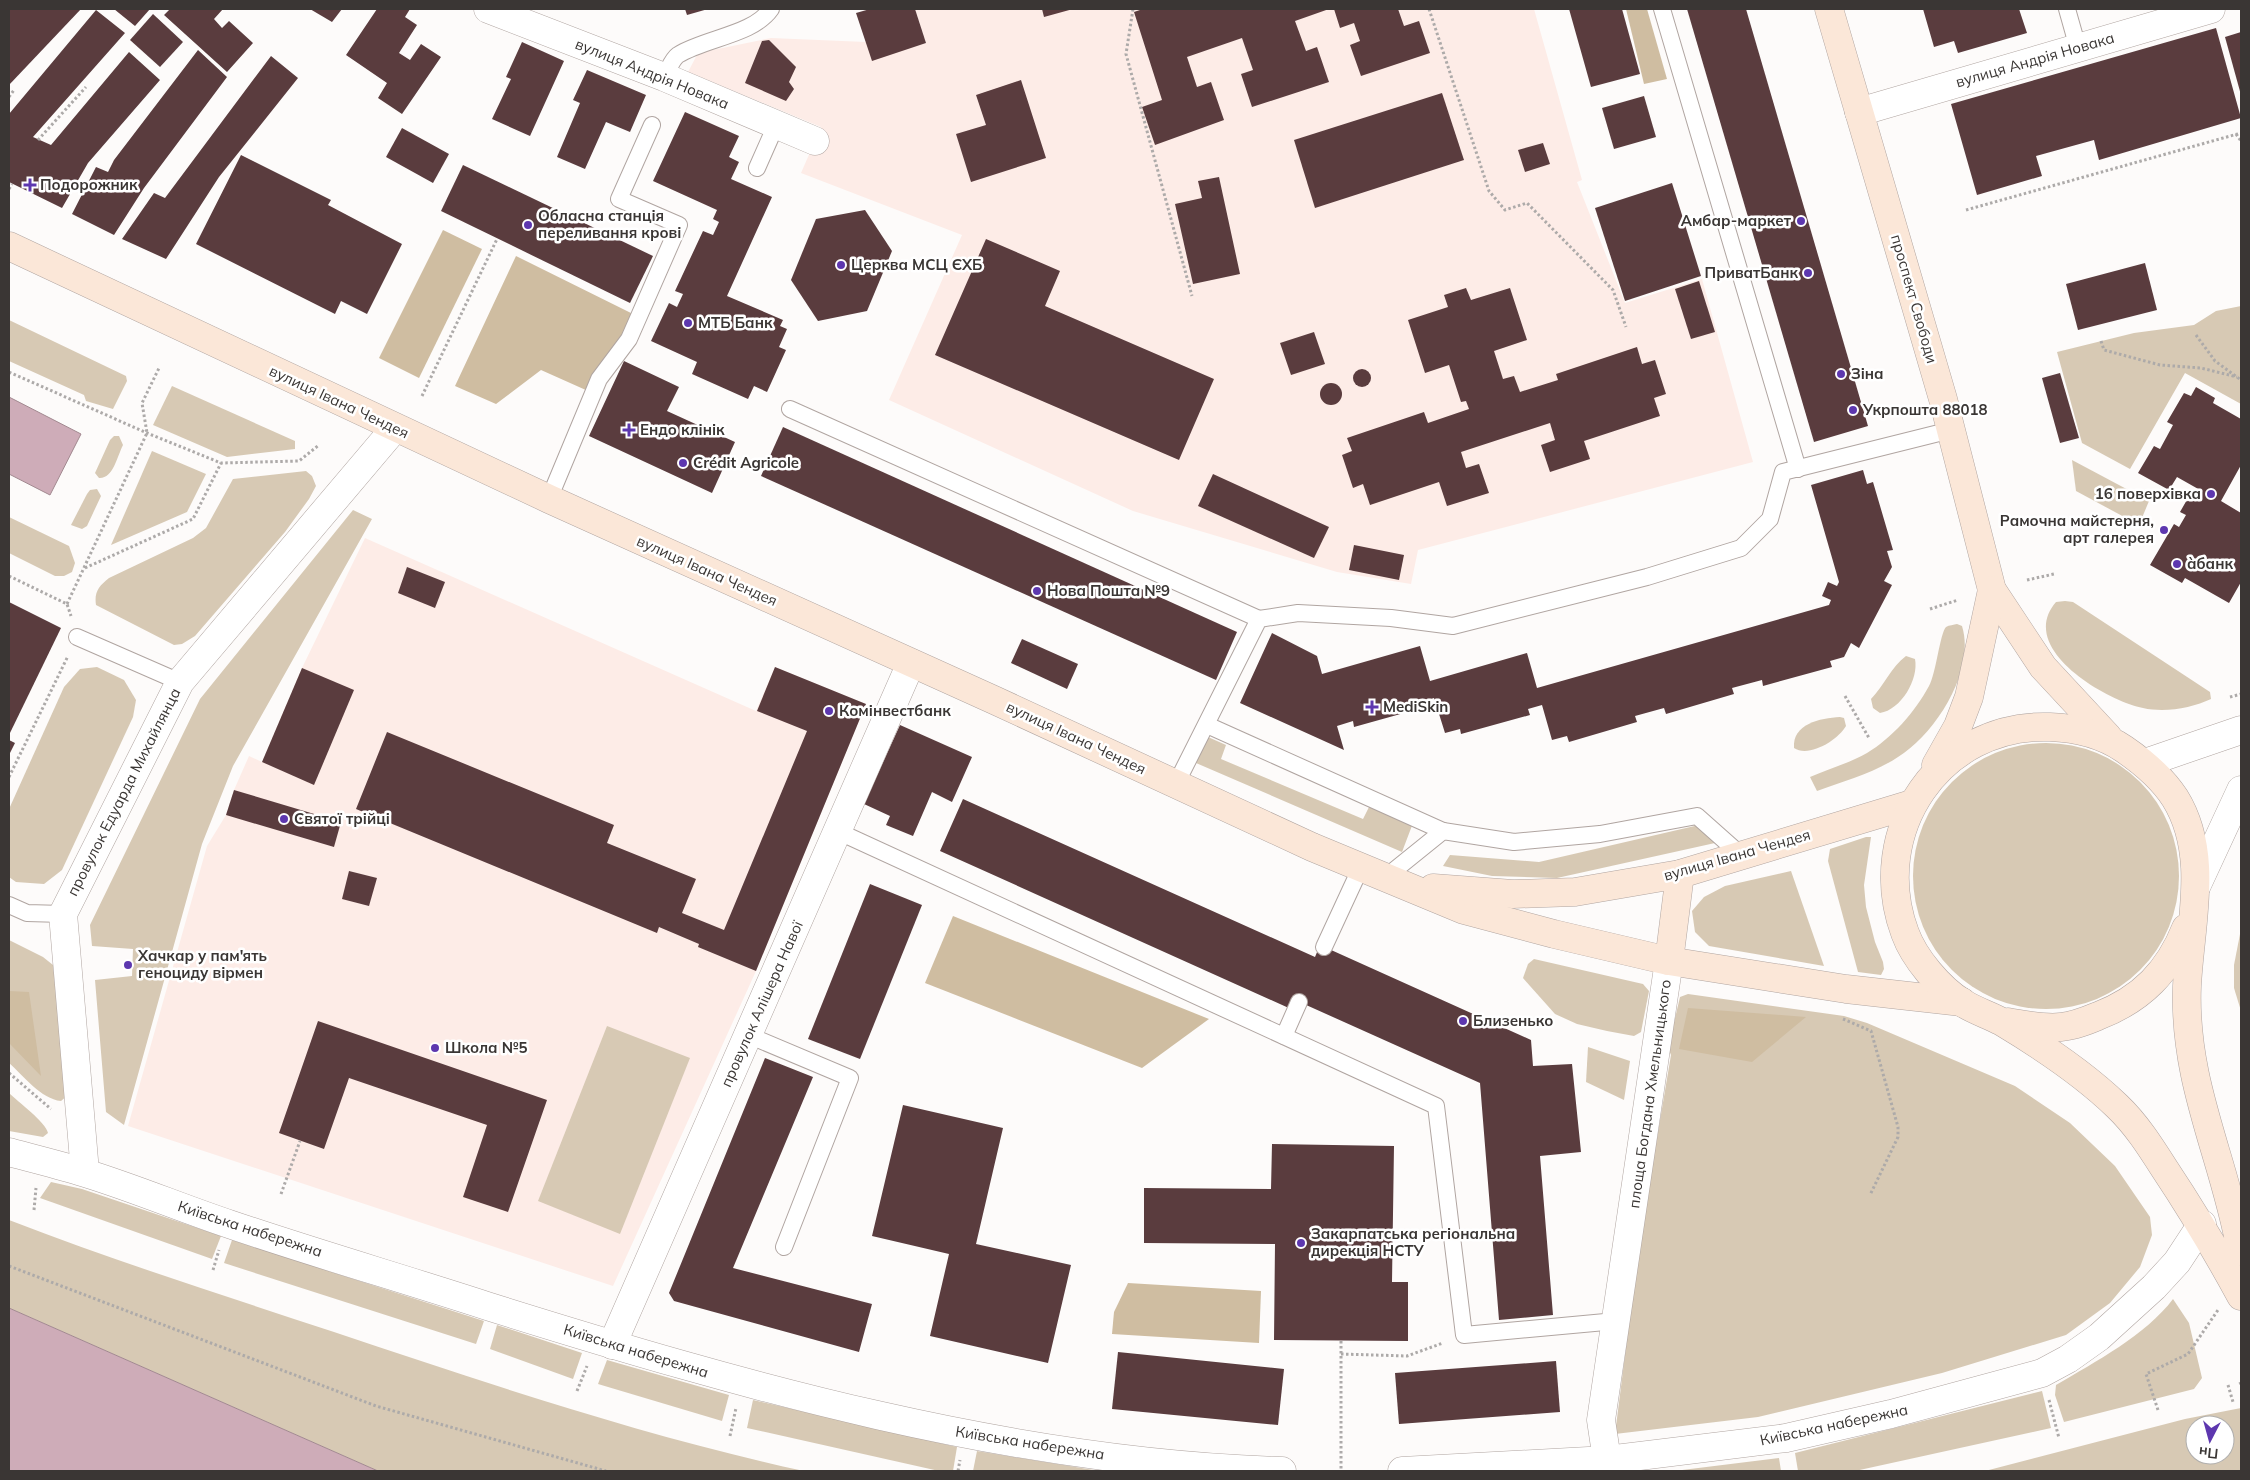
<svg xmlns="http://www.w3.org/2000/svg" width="2250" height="1480" font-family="Mulish,sans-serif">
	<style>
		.built { fill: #fdece7 }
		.green { fill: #d7c9b4; fill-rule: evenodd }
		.forest { fill: #cfbda1 }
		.water { fill: #ceacb8; stroke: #a28990 }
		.building { fill: #5a3c3e }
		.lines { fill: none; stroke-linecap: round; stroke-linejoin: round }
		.lane-casing { stroke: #b0a5a1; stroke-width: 18 }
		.street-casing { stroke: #b0a5a1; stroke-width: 29 }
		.secondary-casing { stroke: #b0a5a1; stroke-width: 29 }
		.path { stroke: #adaaa9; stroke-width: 3; stroke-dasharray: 2.5 2.5; stroke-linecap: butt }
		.lane { stroke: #fff; stroke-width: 16 }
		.street { stroke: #fff; stroke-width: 28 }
		.secondary { stroke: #fbe7d8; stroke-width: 28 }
		.poi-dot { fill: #5d37af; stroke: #fff; stroke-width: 2 }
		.labels { text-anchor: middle; stroke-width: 5; stroke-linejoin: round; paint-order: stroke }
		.street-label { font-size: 15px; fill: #3a3634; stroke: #fff }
		.poi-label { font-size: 15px; font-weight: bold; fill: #3a3634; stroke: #fff; text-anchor: start }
	</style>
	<rect width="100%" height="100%" fill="#fdfbfa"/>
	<g class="built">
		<path d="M915,9H1534L1582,180L1577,182L1625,303L1702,279L1753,462L1418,550L1411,584L1337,572L1133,511L889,400L962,235L801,173L821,127L688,72L698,53L771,38L866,42L872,60L926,43Z"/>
		<path d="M365,538L756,711L775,667L866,704L756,971L613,1286L128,1126L207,846L226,815L234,790L249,756L262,762L302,668Z"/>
	</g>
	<g class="green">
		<path d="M2241,306V404L2185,373L2130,469L2082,443L2057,352L2134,333L2194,325L2216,311Z"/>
		<path d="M9,320L126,376L127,381L113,409L86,401L84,395L9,361Z"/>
		<path d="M172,386L295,441V449L227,457L153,425Z"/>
		<path d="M114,436H119L123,445C117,457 113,479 99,478L95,473L110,440Z"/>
		<path d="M152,451L206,474L187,512L111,545Z"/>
		<path d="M2072,460L2149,501L2139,525L2076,491Z"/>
		<path d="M306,471L312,476L316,486L309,499L285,532L195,636L182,644L174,645L96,605C94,592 99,586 109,578L193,538L206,528L233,479Z"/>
		<path d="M97,489L101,496L87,526L82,529L71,525L87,494L90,490Z"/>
		<path d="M353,510L372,519L233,766L202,844L124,1125L106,1112L95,980L132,976L133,949L92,946L90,925L200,699Z"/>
		<path d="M9,517L69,546L75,563L72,572L64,576H55L9,553Z"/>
		<path d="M2065,601L2073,602L2210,692L2211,699C2192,708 2165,713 2143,708C2105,700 2016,648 2056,602Z"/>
		<path d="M1957,624L1962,626C1976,671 1935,734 1898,757C1874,773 1844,781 1817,791L1810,777C1828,769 1850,763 1867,753C1892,738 1915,712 1929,686C1936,674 1940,633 1946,627C1949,625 1954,625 1957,624Z"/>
		<path d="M1906,656L1915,659C1919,679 1901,710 1880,713L1873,708L1871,699C1884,686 1891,667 1906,656Z"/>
		<path d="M97,667L124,680L136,700L133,717L62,870L44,884L16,882L9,877V809L64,687L80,669Z"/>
		<path d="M1840,717L1844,718L1846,726C1838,740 1809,758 1794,748C1792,724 1820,718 1840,717Z"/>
		<path d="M1208,737L1226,745L1221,759L1363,819L1370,805L1413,823L1402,852L1196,763Z"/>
		<circle cx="2046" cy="876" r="133"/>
		<path d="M1699,825L1715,843L1557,878L1492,876L1443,866L1450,855L1539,862Z"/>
		<path d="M1866,837H1871L1864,885L1866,907L1875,942L1883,962L1884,969L1881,975L1858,972L1828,861L1830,849Z"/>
		<path d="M1791,871L1824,966L1709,946L1695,932L1692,911L1704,897L1725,886Z"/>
		<path d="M2241,929V1011L2234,988V965Z"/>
		<path d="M9,940L43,957L53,965L68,1085V1095L61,1101C41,1099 24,1076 9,1063Z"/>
		<path d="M1534,959L1643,984L1649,991L1641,1032L1634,1036L1607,1031L1577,1024L1555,1014L1523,978L1528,964Z"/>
		<path d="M1688,994L1844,1016L1867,1023L2015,1086L2070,1123L2115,1166L2150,1217L2152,1235L2140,1267L2110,1303L2066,1335L1942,1373L1758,1417L1615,1434L1639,1245L1671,1055L1668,1048L1680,997Z"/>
		<path d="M607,1026L690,1058L620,1234L538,1201Z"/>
		<path d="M1588,1047L1630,1061L1624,1100L1586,1082Z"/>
		<path d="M9,1093C18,1102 46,1122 48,1133L43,1137L9,1131Z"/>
		<path d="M51,1182L82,1189L221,1236L212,1259L40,1198Z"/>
		<path d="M9,1220C115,1261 225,1296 334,1332C489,1384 644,1436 804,1471H378L9,1308Z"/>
		<path d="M232,1240L484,1321L476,1344L224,1263Z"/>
		<path d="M2173,1299L2189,1323L2202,1378L2194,1389L2064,1422L2055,1395L2056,1385C2095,1362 2146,1335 2173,1299Z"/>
		<path d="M497,1325L582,1353L573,1379L490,1349Z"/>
		<path d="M607,1360L729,1395L722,1421L598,1384Z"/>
		<path d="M2042,1391L2051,1428L1855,1471H1798L1795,1453Z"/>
		<path d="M753,1400L957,1447L953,1471H939L747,1428Z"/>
		<path d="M2241,1408V1471H1985L2185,1419ZM2195,1425H2225V1455H2195Z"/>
		<path d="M977,1451L1100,1471H973Z"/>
		<path d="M1779,1458L1781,1471H1674Z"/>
	</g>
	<g class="forest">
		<path d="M1626,9H1647L1667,79L1644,84Z"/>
		<path d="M443,230L482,249L419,378L379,358Z"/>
		<path d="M516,256L635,315L597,395L541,370L496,404L455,386Z"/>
		<path d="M953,916L1209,1019L1142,1068L925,983Z"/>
		<path d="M9,991L29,992L41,1076L9,1043Z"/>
		<path d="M1688,1008L1806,1017L1752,1062L1679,1049Z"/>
		<path d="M1128,1283L1261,1291L1259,1343L1112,1334L1114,1312Z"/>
	</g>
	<g class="water">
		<path d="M9,397L81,434L50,495L9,474Z"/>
		<path d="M9,1308L378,1471H9Z"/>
	</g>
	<g class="building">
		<path d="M9,9H81L9,85Z"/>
		<path d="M114,9H150L135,26Z"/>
		<path d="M170,9H223L214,19L222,28L229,21L253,43L227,72L164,15Z"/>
		<path d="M310,9H342L332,22Z"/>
		<path d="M377,9H410L405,17L417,25L399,53L410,60L421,44L441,57L402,114L378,98L387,83L346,55Z"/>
		<path d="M685,9H708L687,15Z"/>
		<path d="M870,9H915L926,43L872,61L856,13Z"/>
		<path d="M1042,9H1073L1044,17Z"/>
		<path d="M1143,9H1329L1295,21L1306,51L1317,47L1329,82L1252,107L1241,74L1253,70L1242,38L1187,57L1197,87L1211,82L1224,120L1155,145L1142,107L1162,100L1134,12Z"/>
		<path d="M1334,9H1398L1404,26L1419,21L1430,53L1361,76L1350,45L1360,41L1354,23L1340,28Z"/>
		<path d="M1569,9H1622L1640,74L1591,87Z"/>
		<path d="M1687,9H1746L1868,426L1814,442Z"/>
		<path d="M1923,9H2019L2027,33L1958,53L1954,41L1934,47Z"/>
		<path d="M96,10L125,33L33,137L51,145L129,52L160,80L88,163L62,208L9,182V114Z"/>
		<path d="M153,14L183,42L160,67L130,40Z"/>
		<path d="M2216,28L2241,118L2099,160L2094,140L2036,156L2042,176L1977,195L1951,104Z"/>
		<path d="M2241,32V95L2225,37Z"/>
		<path d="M769,40L796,67L789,82L794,89L786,101L745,83L762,41Z"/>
		<path d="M522,42L564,61L530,136L492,119L511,79L506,77Z"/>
		<path d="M198,50L227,77L144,188L114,235L72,214L96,167L108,172L114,160Z"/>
		<path d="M271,56L298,78L219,177L166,259L122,239L154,193L165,198Z"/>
		<path d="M587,70L646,95L630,132L606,122L585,169L557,157L580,103L573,100Z"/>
		<path d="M1021,80L1046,158L971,182L956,134L986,125L976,95Z"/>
		<path d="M1442,93L1464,160L1315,208L1294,140Z"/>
		<path d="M1644,96L1656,137L1614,149L1602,108Z"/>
		<path d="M685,112L739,136L729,157L739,162L731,179L772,197L727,296L783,320L780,326L787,329L779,347L786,350L767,392L754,386L748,399L692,374L697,362L651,341L669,303L677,307L683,294L675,291L703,231L713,235L719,222L713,219L717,210L653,181Z"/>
		<path d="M402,128L449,154L433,183L386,157Z"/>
		<path d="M1543,143L1550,164L1525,172L1518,150Z"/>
		<path d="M241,155L331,200L328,205L402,244L367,314L341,301L335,314L196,244Z"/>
		<path d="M463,165L653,256L630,303L441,211Z"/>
		<path d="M1219,177L1240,274L1193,284L1175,204L1202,198L1198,181Z"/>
		<path d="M1672,183L1701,276L1625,301L1595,208Z"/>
		<path d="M865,210L892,251L867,311L818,321L791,280L816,219Z"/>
		<path d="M986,239L1060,271L1045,306L1214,379L1179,460L935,355Z"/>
		<path d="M2145,263L2157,310L2078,330L2066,284Z"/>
		<path d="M1699,281L1715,332L1691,339L1675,289Z"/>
		<path d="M1466,288L1471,300L1510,288L1527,340L1494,351L1503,379L1514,376L1520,392L1558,380L1556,374L1637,347L1642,364L1655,360L1666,394L1654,398L1660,416L1584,441L1590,459L1550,472L1541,445L1555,440L1550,423L1461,452L1466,468L1479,464L1489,493L1447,506L1439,482L1370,505L1363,484L1353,488L1342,455L1352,451L1347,438L1424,412L1428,423L1469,409L1466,401L1461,402L1449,365L1425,373L1408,320L1448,307L1444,295Z"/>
		<path d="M1314,332L1325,364L1291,375L1280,343Z"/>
		<path d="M624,361L679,387L667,411L735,442L712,493L589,436Z"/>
		<circle cx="1362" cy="378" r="9"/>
		<path d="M2060,373L2079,438L2060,443L2042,378Z"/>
		<circle cx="1331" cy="394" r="11"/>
		<path d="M2196,387L2215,398L2213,403L2241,419V465L2221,501L2241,513V582L2229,603L2185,578L2182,583L2150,565L2174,524L2179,527L2186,515L2180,512L2188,498L2194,501L2200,490L2177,477L2169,490L2138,473L2154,446L2160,449L2173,425L2167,422L2184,393L2191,396Z"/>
		<path d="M783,427L1237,632L1216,680L761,476Z"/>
		<path d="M1863,470L1867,484L1873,482L1893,550L1887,551L1892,567L1884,581L1892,585L1859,648L1851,643L1844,657L1830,661L1832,667L1763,686L1762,680L1732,688L1734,694L1666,714L1664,708L1635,716L1637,722L1569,742L1567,736L1552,740L1542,705L1528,709L1530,715L1461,734L1460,729L1445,733L1434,698L1421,702L1422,708L1354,727L1353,721L1337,726L1344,750L1240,703L1272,633L1317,656L1322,674L1420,646L1430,681L1527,653L1537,688L1829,605L1831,600L1822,596L1828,582L1837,586L1839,582L1811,485Z"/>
		<path d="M1213,474L1329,527L1314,558L1198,506Z"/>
		<path d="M1354,545L1404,555L1399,580L1349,570Z"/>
		<path d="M407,567L445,582L435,608L398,593Z"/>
		<path d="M9,602L61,628L9,735Z"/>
		<path d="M1022,639L1078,664L1067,689L1011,663Z"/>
		<path d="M775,667L866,704L756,971L698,947L699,944L659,927L657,933L356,809L387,732L614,825L607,843L696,879L682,913L724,930L807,731L757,711Z"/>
		<path d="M302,668L354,690L314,785L262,762Z"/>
		<path d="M900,725L972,757L952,802L932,792L913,836L886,825L890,816L864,804Z"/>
		<path d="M9,740L15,743L9,755Z"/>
		<path d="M234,790L341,822L334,847L226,815Z"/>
		<path d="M963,799L1315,957L1320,945L1531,1040L1533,1066L1572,1064L1581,1152L1540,1156L1553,1315L1499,1320L1480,1083L1295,1000L1291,1009L940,851Z"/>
		<path d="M349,871L377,878L369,906L342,899Z"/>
		<path d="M870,884L922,905L860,1059L808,1039Z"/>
		<path d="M318,1021L547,1100L508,1212L463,1197L487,1125L349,1078L324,1149L279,1133Z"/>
		<path d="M765,1058L813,1077L733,1268L872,1304L859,1352L674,1301L669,1293Z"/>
		<path d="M903,1105L1003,1128L976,1244L1071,1265L1048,1363L930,1336L949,1254L872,1236Z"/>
		<path d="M1272,1144L1394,1146L1392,1282H1408V1341L1274,1340L1275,1244L1144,1243V1188L1271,1189Z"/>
		<path d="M1118,1352L1284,1369L1278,1425L1112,1409Z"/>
		<path d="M1556,1361L1560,1412L1399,1424L1395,1373Z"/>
	</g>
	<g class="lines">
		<defs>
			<g id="lane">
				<path d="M1662,9L1798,469"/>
				<path d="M2067,9L2078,48"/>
				<path d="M664,77C668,71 672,59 678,55C705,38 753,35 771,9"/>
				<path d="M757,168L776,125"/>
				<path d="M790,409L1259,619"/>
				<path d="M549,499L599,379L629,339L679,225L619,199L652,125"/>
				<path d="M77,637L180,682"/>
				<path d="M1207,725L1443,831"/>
				<path d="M1176,784L1259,619L1298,613L1391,618L1453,626L1647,577L1741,548L1770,519L1783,472L1951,430"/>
				<path d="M837,831L1436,1106L1464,1335L1616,1321"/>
				<path d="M1386,877L1443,831L1514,842L1600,834L1697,816L1742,856"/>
				<path d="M9,905L27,913L63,914"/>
				<path d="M1324,947L1361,867"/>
				<path d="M748,1035L850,1078L784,1247"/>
				<path d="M1284,1036L1299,1002"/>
			</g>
			<g id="street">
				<path d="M488,9L664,77L815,141"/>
				<path d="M1859,112L2211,9"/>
				<path d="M2145,763L2241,730"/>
				<path d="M2196,887L2241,790"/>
				<path d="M9,1152C34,1159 60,1165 85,1173C134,1188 181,1208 229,1224C314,1253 401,1278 487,1306C742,1386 1013,1463 1282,1471"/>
				<path d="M85,1172L63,914L180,682L395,428"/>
				<path d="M612,1345L911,663"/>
				<path d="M1607,1460L1601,1420L1669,961"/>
				<path d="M1402,1471L1607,1460L1786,1438L1891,1414L2042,1373L2068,1359L2099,1337L2154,1287L2177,1262L2202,1224"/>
			</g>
			<g id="secondary">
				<path d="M1829,9L1943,399L1992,590L2043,667L2108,737"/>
				<path d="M9,246L549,499L994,700L1312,847L1464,910L1554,934L1669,961L1846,989L1962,1002"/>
				<path d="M1936,765L1958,726L1969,697L1992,590"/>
				<path d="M1433,888L1513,894L1575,892L1680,874L1912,804"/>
				<path d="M1669,961L1680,874"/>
				<path d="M2008,1022C2026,1025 2043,1029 2061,1027C2074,1026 2086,1021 2098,1016C2142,999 2169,971 2186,928"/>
				<path d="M2241,1251C2225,1159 2183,1084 2187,986C2190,924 2210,854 2175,798C2162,778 2143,762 2124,749C2102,734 2076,728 2050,727C1940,723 1867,831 1905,933C1914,958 1940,989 1963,1003C1975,1011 1990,1015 2002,1022C2042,1046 2083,1073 2117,1106C2136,1124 2150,1146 2164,1168C2192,1210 2217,1252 2241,1296"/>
			</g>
		</defs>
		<use href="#lane" class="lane-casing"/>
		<use href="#street" class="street-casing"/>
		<use href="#secondary" class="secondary-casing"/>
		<g class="path">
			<path d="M1133,9L1126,54L1192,296"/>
			<path d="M1429,9L1489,191L1505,210L1527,203L1613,290L1626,327"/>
			<path d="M9,97L14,90"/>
			<path d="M2236,134L2241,141"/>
			<path d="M38,140L86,87"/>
			<path d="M9,189L12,184"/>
			<path d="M1966,210L2241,133"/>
			<path d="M2196,335L2215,361L2241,380"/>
			<path d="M2101,341L2104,350L2160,365L2201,368L2237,377"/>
			<path d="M9,372L147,433L221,463L299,461L319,445"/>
			<path d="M422,396L497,239"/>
			<path d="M85,568L193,519L221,463"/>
			<path d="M9,576L67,604L71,616"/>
			<path d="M2027,580L2054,574"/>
			<path d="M67,604L147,433L142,403L159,368"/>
			<path d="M1930,609L1958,600"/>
			<path d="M1845,696L1869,738"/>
			<path d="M2230,697L2241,694"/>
			<path d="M9,777L68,656"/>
			<path d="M1843,1019L1871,1031L1898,1127V1137L1870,1195"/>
			<path d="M9,1073L51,1109"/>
			<path d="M281,1194L300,1141"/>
			<path d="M34,1210L36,1188"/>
			<path d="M9,1266L376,1406L606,1471"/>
			<path d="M213,1270L219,1250"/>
			<path d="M1341,1341V1471"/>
			<path d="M1341,1354L1407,1356L1443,1343"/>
			<path d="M2240,1382L2241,1385"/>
			<path d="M2228,1385L2233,1402"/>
			<path d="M577,1391L587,1366"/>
			<path d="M2049,1400L2059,1438"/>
			<path d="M2158,1410L2146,1374L2188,1354L2218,1310"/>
			<path d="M730,1436L736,1408"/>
			<path d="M958,1471L960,1460"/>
		</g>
		<use href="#lane" class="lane"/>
		<use href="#street" class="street"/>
		<use href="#secondary" class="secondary"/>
	</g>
	<g class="poi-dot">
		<path d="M27.5 177.5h5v5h5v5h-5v5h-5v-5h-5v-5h5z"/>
		<circle cx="1801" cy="221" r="5"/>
		<circle cx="528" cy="225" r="5"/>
		<circle cx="841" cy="265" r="5"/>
		<circle cx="1808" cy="273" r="5"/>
		<circle cx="688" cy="323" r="5"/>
		<circle cx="1841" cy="374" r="5"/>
		<circle cx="1853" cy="410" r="5"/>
		<path d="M626.5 422.5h5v5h5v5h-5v5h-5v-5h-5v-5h5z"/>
		<circle cx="683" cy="463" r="5"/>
		<circle cx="2211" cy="494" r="5"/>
		<circle cx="2164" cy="530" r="5"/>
		<circle cx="2177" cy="564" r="5"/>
		<circle cx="1037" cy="591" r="5"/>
		<path d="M1369.5 699.5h5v5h5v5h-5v5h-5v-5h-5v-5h5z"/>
		<circle cx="829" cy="711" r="5"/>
		<circle cx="284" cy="819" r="5"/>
		<circle cx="128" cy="965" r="5"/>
		<circle cx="1463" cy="1021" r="5"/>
		<circle cx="435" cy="1048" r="5"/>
		<circle cx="1301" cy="1243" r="5"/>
	</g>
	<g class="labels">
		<g class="street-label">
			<text transform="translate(2035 60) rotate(-16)" y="5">вулиця Андрія Новака</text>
			<text transform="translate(652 74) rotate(22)" y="5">вулиця Андрія Новака</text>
			<text transform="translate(1914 299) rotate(74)" y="5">проспект Свободи</text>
			<text transform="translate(339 402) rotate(25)" y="5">вулиця Івана Чендея</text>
			<text transform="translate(707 571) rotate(24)" y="5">вулиця Івана Чендея</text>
			<text transform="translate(1076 738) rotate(25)" y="5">вулиця Івана Чендея</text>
			<text transform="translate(124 792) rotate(-63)" y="5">провулок Едуарда Михайлянца</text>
			<text transform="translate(1737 855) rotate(-16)" y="5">вулиця Івана Чендея</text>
			<text transform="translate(762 1004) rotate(-66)" y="5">провулок Алішера Навої</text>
			<text transform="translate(1650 1094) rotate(-82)" y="5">площа Богдана Хмельницького</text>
			<text transform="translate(250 1229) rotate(18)" y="5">Київська набережна</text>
			<text transform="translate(636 1351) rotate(17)" y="5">Київська набережна</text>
			<text transform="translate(1834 1425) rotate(-12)" y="5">Київська набережна</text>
			<text transform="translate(1030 1443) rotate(9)" y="5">Київська набережна</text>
		</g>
		<g class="poi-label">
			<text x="40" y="190">Подорожник</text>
			<text x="538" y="221">Обласна станція<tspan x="538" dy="17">переливання крові</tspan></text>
			<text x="1791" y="226" text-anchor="end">Амбар-маркет</text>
			<text x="851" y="270">Церква МСЦ ЄХБ</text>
			<text x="1798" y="278" text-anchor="end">ПриватБанк</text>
			<text x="698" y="328">МТБ Банк</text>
			<text x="1851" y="379">Зіна</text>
			<text x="1863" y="415">Укрпошта 88018</text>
			<text x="640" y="435">Ендо клінік</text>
			<text x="693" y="468">Crédit Agricole</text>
			<text x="2201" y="499" text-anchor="end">16 поверхівка</text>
			<text x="2154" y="526" text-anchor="end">Рамочна майстерня,<tspan x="2154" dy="17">арт галерея</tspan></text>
			<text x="2187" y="569">а̀банк</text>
			<text x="1047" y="596">Нова Пошта №9</text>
			<text x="1383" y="712">MediSkin</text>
			<text x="839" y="716">Комінвестбанк</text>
			<text x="294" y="824">Святої трійці</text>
			<text x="138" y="961">Хачкар у пам'ять<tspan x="138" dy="17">геноциду вірмен</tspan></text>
			<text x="1473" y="1026">Близенько</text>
			<text x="445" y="1053">Школа №5</text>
			<text x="1311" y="1239">Закарпатська регіональна<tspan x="1311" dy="17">дирекція НСТУ</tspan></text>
		</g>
	</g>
	<rect width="2250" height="1480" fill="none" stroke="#3a3634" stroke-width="20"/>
	<g transform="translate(2210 1440) rotate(186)"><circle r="24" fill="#ffffff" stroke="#b0afae"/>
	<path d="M0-4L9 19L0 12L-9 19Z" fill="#5d37af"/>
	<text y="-8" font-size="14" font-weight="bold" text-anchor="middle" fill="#3a3634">Пн</text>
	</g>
</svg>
